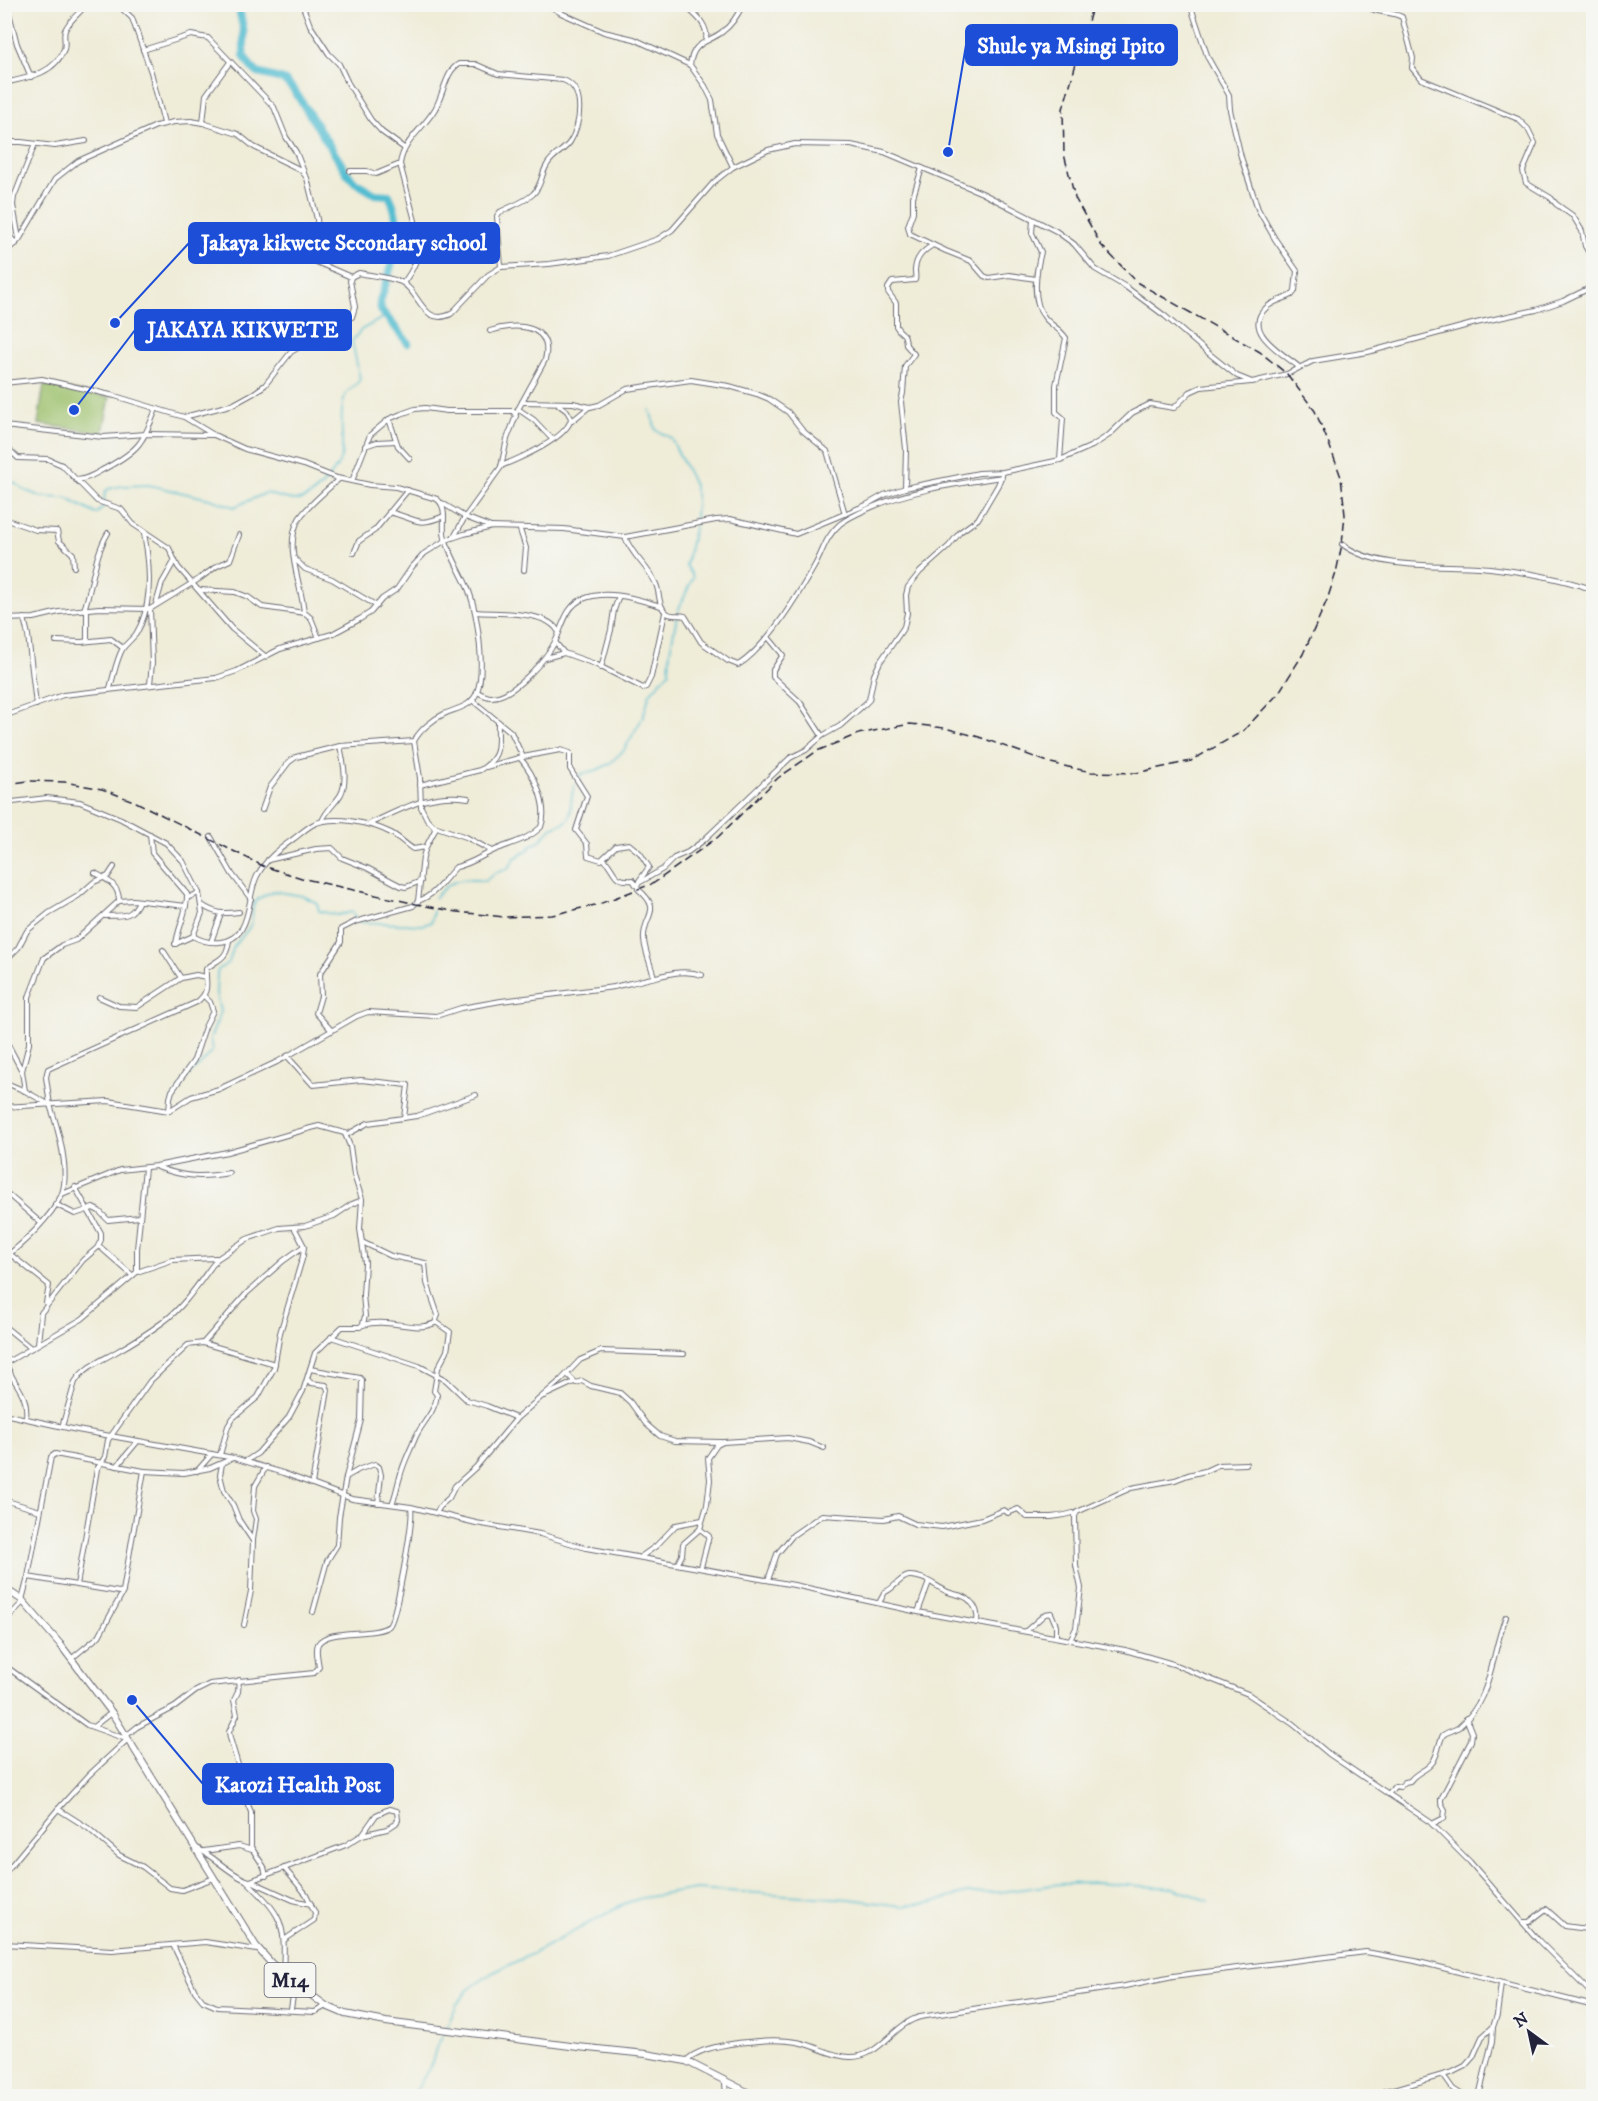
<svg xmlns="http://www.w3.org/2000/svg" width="1598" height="2101" font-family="'IM FELL DW Pica',serif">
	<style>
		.green { fill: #9bc06b; stroke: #5e7153; stroke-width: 1.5 }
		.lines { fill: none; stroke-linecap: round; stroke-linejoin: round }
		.stream { stroke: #55bed1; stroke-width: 1.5 }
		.river { stroke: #55bed1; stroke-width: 8 }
		.street-casing { stroke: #6a6972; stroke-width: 6 }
		.primary-casing { stroke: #6a6972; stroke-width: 8 }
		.street { stroke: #fff; stroke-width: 4 }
		.primary { stroke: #fff; stroke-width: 6 }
		.rail { stroke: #22223b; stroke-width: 1.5; stroke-dasharray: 9 4.5; stroke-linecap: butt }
		.labels { text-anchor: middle; stroke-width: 4.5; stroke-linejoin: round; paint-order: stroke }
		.shield { fill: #f6f6f2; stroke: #626272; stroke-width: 1.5 }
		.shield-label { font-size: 20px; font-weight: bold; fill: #22223b }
		.leader { fill: none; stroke: #1d4ed8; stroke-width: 2 }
		.callout-dot { fill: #1d4ed8; stroke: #f6f6f2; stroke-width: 2 }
		.callout { fill: #1d4ed8; stroke: #1d4ed8; stroke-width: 2 }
		.callout-label { font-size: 22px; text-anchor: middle; font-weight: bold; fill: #fff }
	</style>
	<rect width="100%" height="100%" fill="#f6f6f2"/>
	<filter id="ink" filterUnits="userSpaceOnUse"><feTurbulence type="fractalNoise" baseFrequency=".0167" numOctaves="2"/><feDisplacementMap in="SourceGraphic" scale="12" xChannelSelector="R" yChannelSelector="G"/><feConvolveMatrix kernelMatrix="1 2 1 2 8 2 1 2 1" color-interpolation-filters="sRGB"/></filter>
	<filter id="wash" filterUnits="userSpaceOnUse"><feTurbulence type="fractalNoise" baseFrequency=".008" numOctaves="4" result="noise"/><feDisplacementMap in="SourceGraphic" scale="24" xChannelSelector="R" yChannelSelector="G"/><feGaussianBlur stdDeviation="1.35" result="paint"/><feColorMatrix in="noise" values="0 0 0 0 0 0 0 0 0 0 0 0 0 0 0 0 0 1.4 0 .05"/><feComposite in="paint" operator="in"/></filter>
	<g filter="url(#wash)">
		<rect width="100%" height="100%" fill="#efecd8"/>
		<path class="green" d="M44,385L110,397L103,433L38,424Z"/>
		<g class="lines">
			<g class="stream">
				<path d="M650,410L656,430L671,438L694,485L696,501L695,520"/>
				<path d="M4,480L17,484L24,490L42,497L66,498L96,514L103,508L105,492L108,489L122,486L149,485L210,499L234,507L266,493C277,496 285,500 297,500C313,500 342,467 342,452C343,436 339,411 345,396C348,389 356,387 360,379L352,341L361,330L386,316"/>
				<path d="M578,778L581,774L597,770L609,764L624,750L643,717L650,693L669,672L670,651L678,611L693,577L686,565L695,524"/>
				<path d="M435,898C449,879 462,878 485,881L495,873L508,869L515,858L528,850L532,845L539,842L551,828L566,822L570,816L572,795L575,784"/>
				<path d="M359,922L423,925L431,922L433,911"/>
				<path d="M172,1100C183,1090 180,1085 188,1076C196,1067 207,1061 212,1050L210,1039L218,1019L220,1011L216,994L217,974L218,970L229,962L234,946L249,928L252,921L253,906L258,899L273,891L303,896L317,903L319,911L337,915L353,912L355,921"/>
				<path d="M447,2027L457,2004L469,1989L492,1973L534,1953L626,1903L642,1898L696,1889L850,1899L902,1906L930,1903L967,1893L1000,1892L1060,1884L1096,1883L1173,1888L1209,1901"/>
				<path d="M4,2095L6,2096"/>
				<path d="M413,2096L432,2063L436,2048L445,2031"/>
			</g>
			<path class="river" d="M238,4L244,32V56L251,67L258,73L284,80L294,90L347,173L355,182L375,194L389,195C407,230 390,268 380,302L381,310L408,343"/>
		</g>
	</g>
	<g filter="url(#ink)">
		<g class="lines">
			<defs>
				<g id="street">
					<path d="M117,4L132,18L151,72L164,123"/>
					<path d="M302,4L310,25L329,54L339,64L348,83L371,120L382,132L404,148"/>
					<path d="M547,4L561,13L604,32L634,39L690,65L705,86L712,100L717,134L733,167"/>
					<path d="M683,4C694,14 709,24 706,40"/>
					<path d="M1190,4L1208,58L1229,95L1230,110L1241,157L1258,209L1275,239L1297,271L1295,291L1292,295C1284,299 1274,301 1267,307C1240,331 1284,354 1299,367"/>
					<path d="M1364,4C1376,15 1389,10 1402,17L1413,58L1412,68L1421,79L1518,119L1528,129L1535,143L1523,171L1526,183L1551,198L1556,204L1573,216L1582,231L1585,246L1594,262"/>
					<path d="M4,5L8,9L17,44L31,77"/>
					<path d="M143,50L191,35L208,38L274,107L286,137L296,152L304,172"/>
					<path d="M690,65C693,41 706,44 722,32C732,25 738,15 743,4"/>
					<path d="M4,83C27,78 55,74 64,49C66,43 63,36 65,30C70,19 80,13 87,4"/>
					<path d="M203,123L206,95L230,62"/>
					<path d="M4,142H21L55,146L86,141"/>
					<path d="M922,168L913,197V212L908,226L910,234L946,251L971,261L984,276L989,278L1009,275L1036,279"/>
					<path d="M350,171H367L376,174L400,164"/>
					<path d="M4,200L13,205"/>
					<path d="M1033,220L1032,233L1041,252C1036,271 1031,302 1045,318C1052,326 1060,329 1066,338L1056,385V412L1063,418L1060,460"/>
					<path d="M4,229L16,244"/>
					<path d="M19,239L13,205L14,197L35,144"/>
					<path d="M4,253L19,240L55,179L78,161L156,126L174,122L191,121L203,123L238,134L254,147L301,170L307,178L317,219L318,231L310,248V256L314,261L351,277"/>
					<path d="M403,283C413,271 420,255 420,240L400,164C403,141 424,128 435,109C443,96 446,70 459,64H475L498,74L563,80C586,88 581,125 570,142C564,151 552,155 547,165C541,174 542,186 533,194C525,202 511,206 500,212L497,216L501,267"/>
					<path d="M490,331C515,322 554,324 545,360L516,413"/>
					<path d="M4,383L42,379L115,396L184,417L234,404L254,393L265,385L291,352L317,337L332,325L352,317L355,307L350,281L351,277L359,273C373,276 388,277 401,282C419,290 423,328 451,314L488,275L501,267L549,264L608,256L658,239L672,230L714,182L733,167L768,150L795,144L851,145L884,152L982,193L1056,231L1074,244L1095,269L1126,287L1165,316L1201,347L1237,376L1252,382L1287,374L1313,361L1368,352L1476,323L1536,310L1563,301L1594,286"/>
					<path d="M522,402L573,403L590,407L599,405L627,389L691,380L729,386L757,394L769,399L788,412L802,430L827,451L845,514"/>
					<path d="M518,409L534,420L552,439"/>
					<path d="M184,417L214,435L245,449L304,465L337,478L370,485L396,487L437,499C449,509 441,525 445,538C450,554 459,569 466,584C477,607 486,668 477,692C472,707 457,708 444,714C433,719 420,730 414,741L420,778L421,807L427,819L434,826L435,830L426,847L423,857L418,901L413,906L355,922L341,929V942L320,974L321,996L316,1013L332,1031"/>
					<path d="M389,419L398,446L410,459"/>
					<path d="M572,421L589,407"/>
					<path d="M4,426L103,437L146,434L213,435"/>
					<path d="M4,445L18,458L48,459L62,465L97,501L121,509L133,524L169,548L178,567L232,629L265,656"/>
					<path d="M365,446L377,442L396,441"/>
					<path d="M501,466C518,459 569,438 571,418L567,411L559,405"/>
					<path d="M76,480C89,479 96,473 106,468C139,450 143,443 156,409"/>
					<path d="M352,481L370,435L389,419L401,414L415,409L425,408L447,411H513L516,416L507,439L501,467L465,517L454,537"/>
					<path d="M905,488L906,449L901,402L903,393L905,366L914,354L906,345C905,329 902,337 896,326V303L888,292V288L892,282L915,280C916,277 915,273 915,270C916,257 923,251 933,245"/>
					<path d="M442,503L465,517L491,527"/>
					<path d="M389,512C416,518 416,528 444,516"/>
					<path d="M4,519L36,530L57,531L59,541L73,554L74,567"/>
					<path d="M520,530L526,548L524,570"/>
					<path d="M625,537C632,556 648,566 656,584C660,593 658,607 667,613C672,617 679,614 685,616L701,642L728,661L738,665C765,649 798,595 814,567C823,552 825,537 840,524C849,517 861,512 872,507C914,489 957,484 1002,477"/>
					<path d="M1342,544C1379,572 1446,563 1490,568C1524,572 1561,578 1594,590"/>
					<path d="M354,553L359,541L375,530L408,490"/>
					<path d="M295,559L305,569L332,579L377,606"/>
					<path d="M200,590L235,592L248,597L262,607L305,613L311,618L319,638"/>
					<path d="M156,604L162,583L175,560"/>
					<path d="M150,609L152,663L150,684"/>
					<path d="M84,610C93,584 94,556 108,533"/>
					<path d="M476,612C497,614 546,610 558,631"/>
					<path d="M304,613C302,584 283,547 299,519C306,507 328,489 339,479"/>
					<path d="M24,618L28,635L36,705"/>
					<path d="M4,619L34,618L59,612L99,608L150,609L199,579L217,566L230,560L239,535"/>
					<path d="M768,637L783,655L773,670V677L800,702L822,736"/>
					<path d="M56,641L81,642L111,639L123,648"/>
					<path d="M87,641V609"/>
					<path d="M555,642L564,653L595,664L643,688L646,687L651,677L665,613"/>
					<path d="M545,658L564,653"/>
					<path d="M601,668L611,630L614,610L619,596"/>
					<path d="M110,688C114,675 116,660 123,648C127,643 132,639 136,634C154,605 150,564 144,533"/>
					<path d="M477,692C481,694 487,697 491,697C513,698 547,658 556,640C563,625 566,606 583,599C608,589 636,599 661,606"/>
					<path d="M472,700L511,732L523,757L560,750L570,753V769L587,796L576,830L587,844L588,856L601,860L616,846L629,844L640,853L649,867L639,881"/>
					<path d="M4,716L63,695L216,678L237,671L280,649L332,634L360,619L371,612L382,599L397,589L412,567L425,553L446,540L464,534L492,527L564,529L625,537L716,520L730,519L796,534L866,505L884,495L905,488L979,473L1003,472L1060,460L1092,446L1109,435L1132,413L1150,404L1174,408L1190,392L1201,387L1251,382"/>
					<path d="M486,767L522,757"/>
					<path d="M420,785L480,770C503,756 497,744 498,723"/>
					<path d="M4,803L47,798L80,802L121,819L166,843L183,861L199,893L202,913L193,936"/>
					<path d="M262,810L270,787L289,762L296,757L340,746L414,741"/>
					<path d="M322,821C327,809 336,803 341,794C348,780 343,760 340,746"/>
					<path d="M369,824C403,809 429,792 468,798"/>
					<path d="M434,826L466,837L492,851"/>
					<path d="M150,834L152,853L187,894C188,911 178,927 176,944"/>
					<path d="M211,837L232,874L251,899"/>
					<path d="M604,859C616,871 612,882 633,880L636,885"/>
					<path d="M268,860L316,849L332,848L342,858L367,868L401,886L406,887L421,881"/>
					<path d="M187,898L199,893"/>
					<path d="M119,901L133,900L186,906"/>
					<path d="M418,901C436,895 444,879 456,867C471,864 481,856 495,850C511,843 528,840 541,827C549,806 534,774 520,758"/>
					<path d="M202,905C215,914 224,914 239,912"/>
					<path d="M105,916C122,915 131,919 139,901"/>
					<path d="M211,942L221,914"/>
					<path d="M175,944L193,936C208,945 232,946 242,928C251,913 249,892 257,876C266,859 277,851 292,840C299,835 306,828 314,824C334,815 372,823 391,833C399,837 405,844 413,849L426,847"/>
					<path d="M163,950L181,978"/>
					<path d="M4,962L18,948L27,931L34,925L49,913L78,896L94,882L108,876L114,867"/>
					<path d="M654,977C651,965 645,952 644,940C642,915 665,912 638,889L637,884L663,869L674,858L688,852L704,840L790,758L806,750L822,736L840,726L866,703L869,700L874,675L880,662L904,627L907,613L906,595L908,587L920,572L949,546L960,532L978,519L998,485L1003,472"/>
					<path d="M99,997L119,1006L137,1007L181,978L196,975L206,977"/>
					<path d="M4,1037L22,1071L25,1091"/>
					<path d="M287,1056L313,1085L361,1080L408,1085L404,1118"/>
					<path d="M22,1071L29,1044V997L44,958L62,945L76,940L119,901C119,885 108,880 95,873"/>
					<path d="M4,1082L25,1091L50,1105C58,1128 71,1173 61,1196C51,1217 23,1244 4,1258"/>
					<path d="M50,1105L46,1077L48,1069L197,1002C211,990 205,984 206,969C219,958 227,960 229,940"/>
					<path d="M4,1107L108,1101L169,1111L191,1097L219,1089L277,1062L357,1016L368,1012L436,1016L461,1008L501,1001L614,987C624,984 633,983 643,980C663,976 681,968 702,975"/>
					<path d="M169,1111L170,1098L172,1091L194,1060L205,1027L213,1011L210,1002L204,996"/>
					<path d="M157,1167C183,1177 201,1178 229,1173"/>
					<path d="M4,1191L41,1223"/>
					<path d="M62,1194L120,1170L156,1166L227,1152L311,1128L319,1126L348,1134L368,1123L417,1116L476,1095"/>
					<path d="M55,1204L75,1214L93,1208L99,1211L108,1220L140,1217"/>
					<path d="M362,1242L391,1256L425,1263L427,1283L438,1315L435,1323C414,1333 388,1317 363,1325"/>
					<path d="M99,1246L132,1275"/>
					<path d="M10,1254L49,1285L46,1303"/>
					<path d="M137,1272V1249L145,1168"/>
					<path d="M4,1326L31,1348"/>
					<path d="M331,1337L419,1366L446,1380L467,1400L487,1406L516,1418"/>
					<path d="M203,1343L275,1364"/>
					<path d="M38,1344L41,1313L83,1260L97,1248L101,1240V1233L75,1187"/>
					<path d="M6,1363C12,1384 29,1392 26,1418"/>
					<path d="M4,1364L82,1319L137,1272L172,1260L216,1258"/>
					<path d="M310,1369L360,1378L362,1380L361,1420L346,1477L339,1517L337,1545L327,1561L313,1612"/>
					<path d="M567,1374L576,1383L582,1381L591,1386L620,1393L630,1402L646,1424L660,1436L675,1441L721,1442"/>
					<path d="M307,1379L311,1383L326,1385L328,1390L312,1484"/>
					<path d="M544,1396L574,1382"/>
					<path d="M4,1414L77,1430L234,1458L283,1473L352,1499L411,1507L476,1523L540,1534L586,1548L794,1585L918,1612L1125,1650L1173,1664L1248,1694L1293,1724L1329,1754L1430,1822L1470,1862L1539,1941L1594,1996"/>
					<path d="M62,1427L75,1382C84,1367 102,1360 116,1352C132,1343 148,1333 163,1322C185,1306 201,1280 217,1259L247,1239L279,1228L305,1226L334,1216L352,1204L362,1200"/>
					<path d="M220,1455L228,1426L233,1418L258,1397L274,1368L280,1333L303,1256L304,1246L294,1227"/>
					<path d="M246,1461L258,1453L289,1417L303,1391L315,1353L342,1327H360L363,1324L365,1316L363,1295L365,1263L360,1229L362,1199L354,1175L350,1146L345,1134"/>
					<path d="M222,1464L220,1475L224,1491L233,1505L239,1520L253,1541L251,1591L244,1625"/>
					<path d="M117,1466L138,1441"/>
					<path d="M144,1471L184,1473L210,1468L233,1458"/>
					<path d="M197,1471L212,1454"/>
					<path d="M346,1477L360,1469L375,1464L379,1467L381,1475L378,1503"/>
					<path d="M4,1500L40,1511"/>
					<path d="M392,1504C396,1495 397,1486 400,1477C403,1464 409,1453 414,1441C420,1424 435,1414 437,1395L434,1391L438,1368L447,1351L450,1332L436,1322"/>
					<path d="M436,1513L441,1505L449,1498L455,1486L476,1467L517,1418L561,1380L580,1360L601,1351L684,1354"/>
					<path d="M700,1529L709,1536L701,1567"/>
					<path d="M253,1540L256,1519L253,1511L255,1486L266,1467"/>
					<path d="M642,1556L656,1546L676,1525L702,1520"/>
					<path d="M678,1563L682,1555L683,1544L700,1529L707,1505L710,1480L708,1458L717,1445L723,1442L788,1438L809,1442L824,1448"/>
					<path d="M768,1580L777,1554L793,1535L822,1515L884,1519L898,1516L915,1524L942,1527L982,1519L1004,1510L1008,1513L1018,1509L1027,1517C1043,1517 1057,1518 1073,1513"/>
					<path d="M77,1585L97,1469L105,1457L108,1440L150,1381L188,1345L203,1343L247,1293L283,1261L304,1246"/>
					<path d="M22,1600L28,1577L51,1457L55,1454L144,1471L123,1591L119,1592L28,1577"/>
					<path d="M879,1603L885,1592C894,1589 900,1577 909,1576C924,1575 936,1587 948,1592C955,1595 966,1595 970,1601C977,1608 978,1614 977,1623"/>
					<path d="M918,1612L929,1582"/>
					<path d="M4,1622L22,1603"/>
					<path d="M1026,1631L1045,1614L1051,1613L1056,1625V1637"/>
					<path d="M1070,1640L1076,1628L1081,1588L1076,1566L1075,1516L1077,1512L1131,1488L1175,1480L1188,1475L1205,1471L1218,1465L1246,1464"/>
					<path d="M71,1659L99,1636L123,1592"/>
					<path d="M4,1665L87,1725L126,1739"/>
					<path d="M239,1680L238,1692L234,1700L237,1715L229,1732L230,1738L244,1785L246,1800L251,1812V1847L264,1867L266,1876"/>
					<path d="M93,1727L111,1713"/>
					<path d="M127,1735L137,1727L175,1707L196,1691L210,1684L314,1673L319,1667C318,1660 315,1650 318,1644C327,1628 374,1637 389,1626C396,1620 414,1519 411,1508"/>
					<path d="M1388,1794L1395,1786L1400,1787L1405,1782L1410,1781C1416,1772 1426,1771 1432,1763C1439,1754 1438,1744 1443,1735C1448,1731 1454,1731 1459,1727C1494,1697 1490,1655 1506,1617"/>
					<path d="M58,1809L88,1828L119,1855L143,1867L170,1888L182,1890L214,1878"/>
					<path d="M1432,1824L1444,1818L1445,1810L1441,1803V1799L1471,1741L1472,1733L1466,1718"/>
					<path d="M197,1848C213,1856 236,1879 250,1881L346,1845L362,1835L376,1815L389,1809L397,1811L398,1820L396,1823L387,1829L362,1835"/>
					<path d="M204,1851L239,1846L252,1850"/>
					<path d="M284,1868L306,1894L315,1913L314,1920L284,1940"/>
					<path d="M4,1874L58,1809L89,1775L128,1739"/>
					<path d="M246,1880C282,1916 286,1921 283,1973"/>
					<path d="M251,1881L293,1900L311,1904"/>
					<path d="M1523,1922H1529L1546,1909L1565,1926L1594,1930"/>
					<path d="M4,1944L112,1950L205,1942L257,1950"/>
					<path d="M173,1945L195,1991L203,2001L217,2007L315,2012L326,2006"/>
					<path d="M291,2009L295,1983"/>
					<path d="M687,2060C705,2042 772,2038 797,2042C815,2045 832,2057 850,2057C880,2058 893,2024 920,2017L1125,1986L1173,1976L1366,1952L1415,1961L1594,2006"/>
					<path d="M1443,2075L1453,2089L1464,2096"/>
					<path d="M725,2082L726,2096"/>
					<path d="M1378,2096L1384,2091L1398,2088L1453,2072L1465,2066L1473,2057L1482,2037L1493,2027L1497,2015L1501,1983"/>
					<path d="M1479,2096L1492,2042L1493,2028"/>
				</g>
				<path id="primary" d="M4,1588L22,1600L60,1644L112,1713L256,1946L271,1963L295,1983L326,2006L345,2014L386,2022L578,2047L646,2054L686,2061L755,2096"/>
			</defs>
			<use href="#street" class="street-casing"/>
			<use href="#primary" class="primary-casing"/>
			<use href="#street" class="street"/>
			<use href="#primary" class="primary"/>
			<path class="rail" d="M4,784L29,781L65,782L102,789L136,802L263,866L305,879L416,904L457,912L505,917L552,915L599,904L654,883L718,837L778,778L817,751L858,734L910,724L945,728L979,737L1051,763L1091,772L1136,773L1191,761L1243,731L1278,694L1303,654L1327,600L1336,573L1342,544L1345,515L1341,477L1329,444L1315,411L1287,374L1260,352L1138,283L1101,245L1075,198L1064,154L1063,109L1093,4"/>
		</g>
	</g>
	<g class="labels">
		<rect class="shield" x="264.5" y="1963" width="51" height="34" rx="4.5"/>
		<g class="shield-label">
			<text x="290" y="1987">M14</text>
		</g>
	</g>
	<path class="leader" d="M948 152L966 45M115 323L189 243M74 410L135 330M132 1700L203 1784"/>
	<g class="callout-dot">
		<circle cx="948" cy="152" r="6"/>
		<circle cx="115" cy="323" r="6"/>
		<circle cx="74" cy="410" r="6"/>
		<circle cx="132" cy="1700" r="6"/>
	</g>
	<g class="callout">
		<rect x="966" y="25" width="211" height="40" rx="6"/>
		<rect x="189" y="223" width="310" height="40" rx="6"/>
		<rect x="135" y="310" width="216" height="40" rx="6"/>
		<rect x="203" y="1764" width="190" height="40" rx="6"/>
	</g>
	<g class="callout-label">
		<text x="1071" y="53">Shule ya Msingi Ipito</text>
		<text x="344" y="250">Jakaya kikwete Secondary school</text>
		<text x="243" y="337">JAKAYA KIKWETE</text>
		<text x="298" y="1792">Katozi Health Post</text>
	</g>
	<rect width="1598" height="2101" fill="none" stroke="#f6f6f2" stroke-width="24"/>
	<g transform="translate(1529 2032) rotate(327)" stroke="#f6f6f2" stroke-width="4.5" paint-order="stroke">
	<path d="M0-4.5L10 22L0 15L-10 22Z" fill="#22223b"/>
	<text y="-9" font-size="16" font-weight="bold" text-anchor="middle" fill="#22223b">N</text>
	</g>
</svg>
